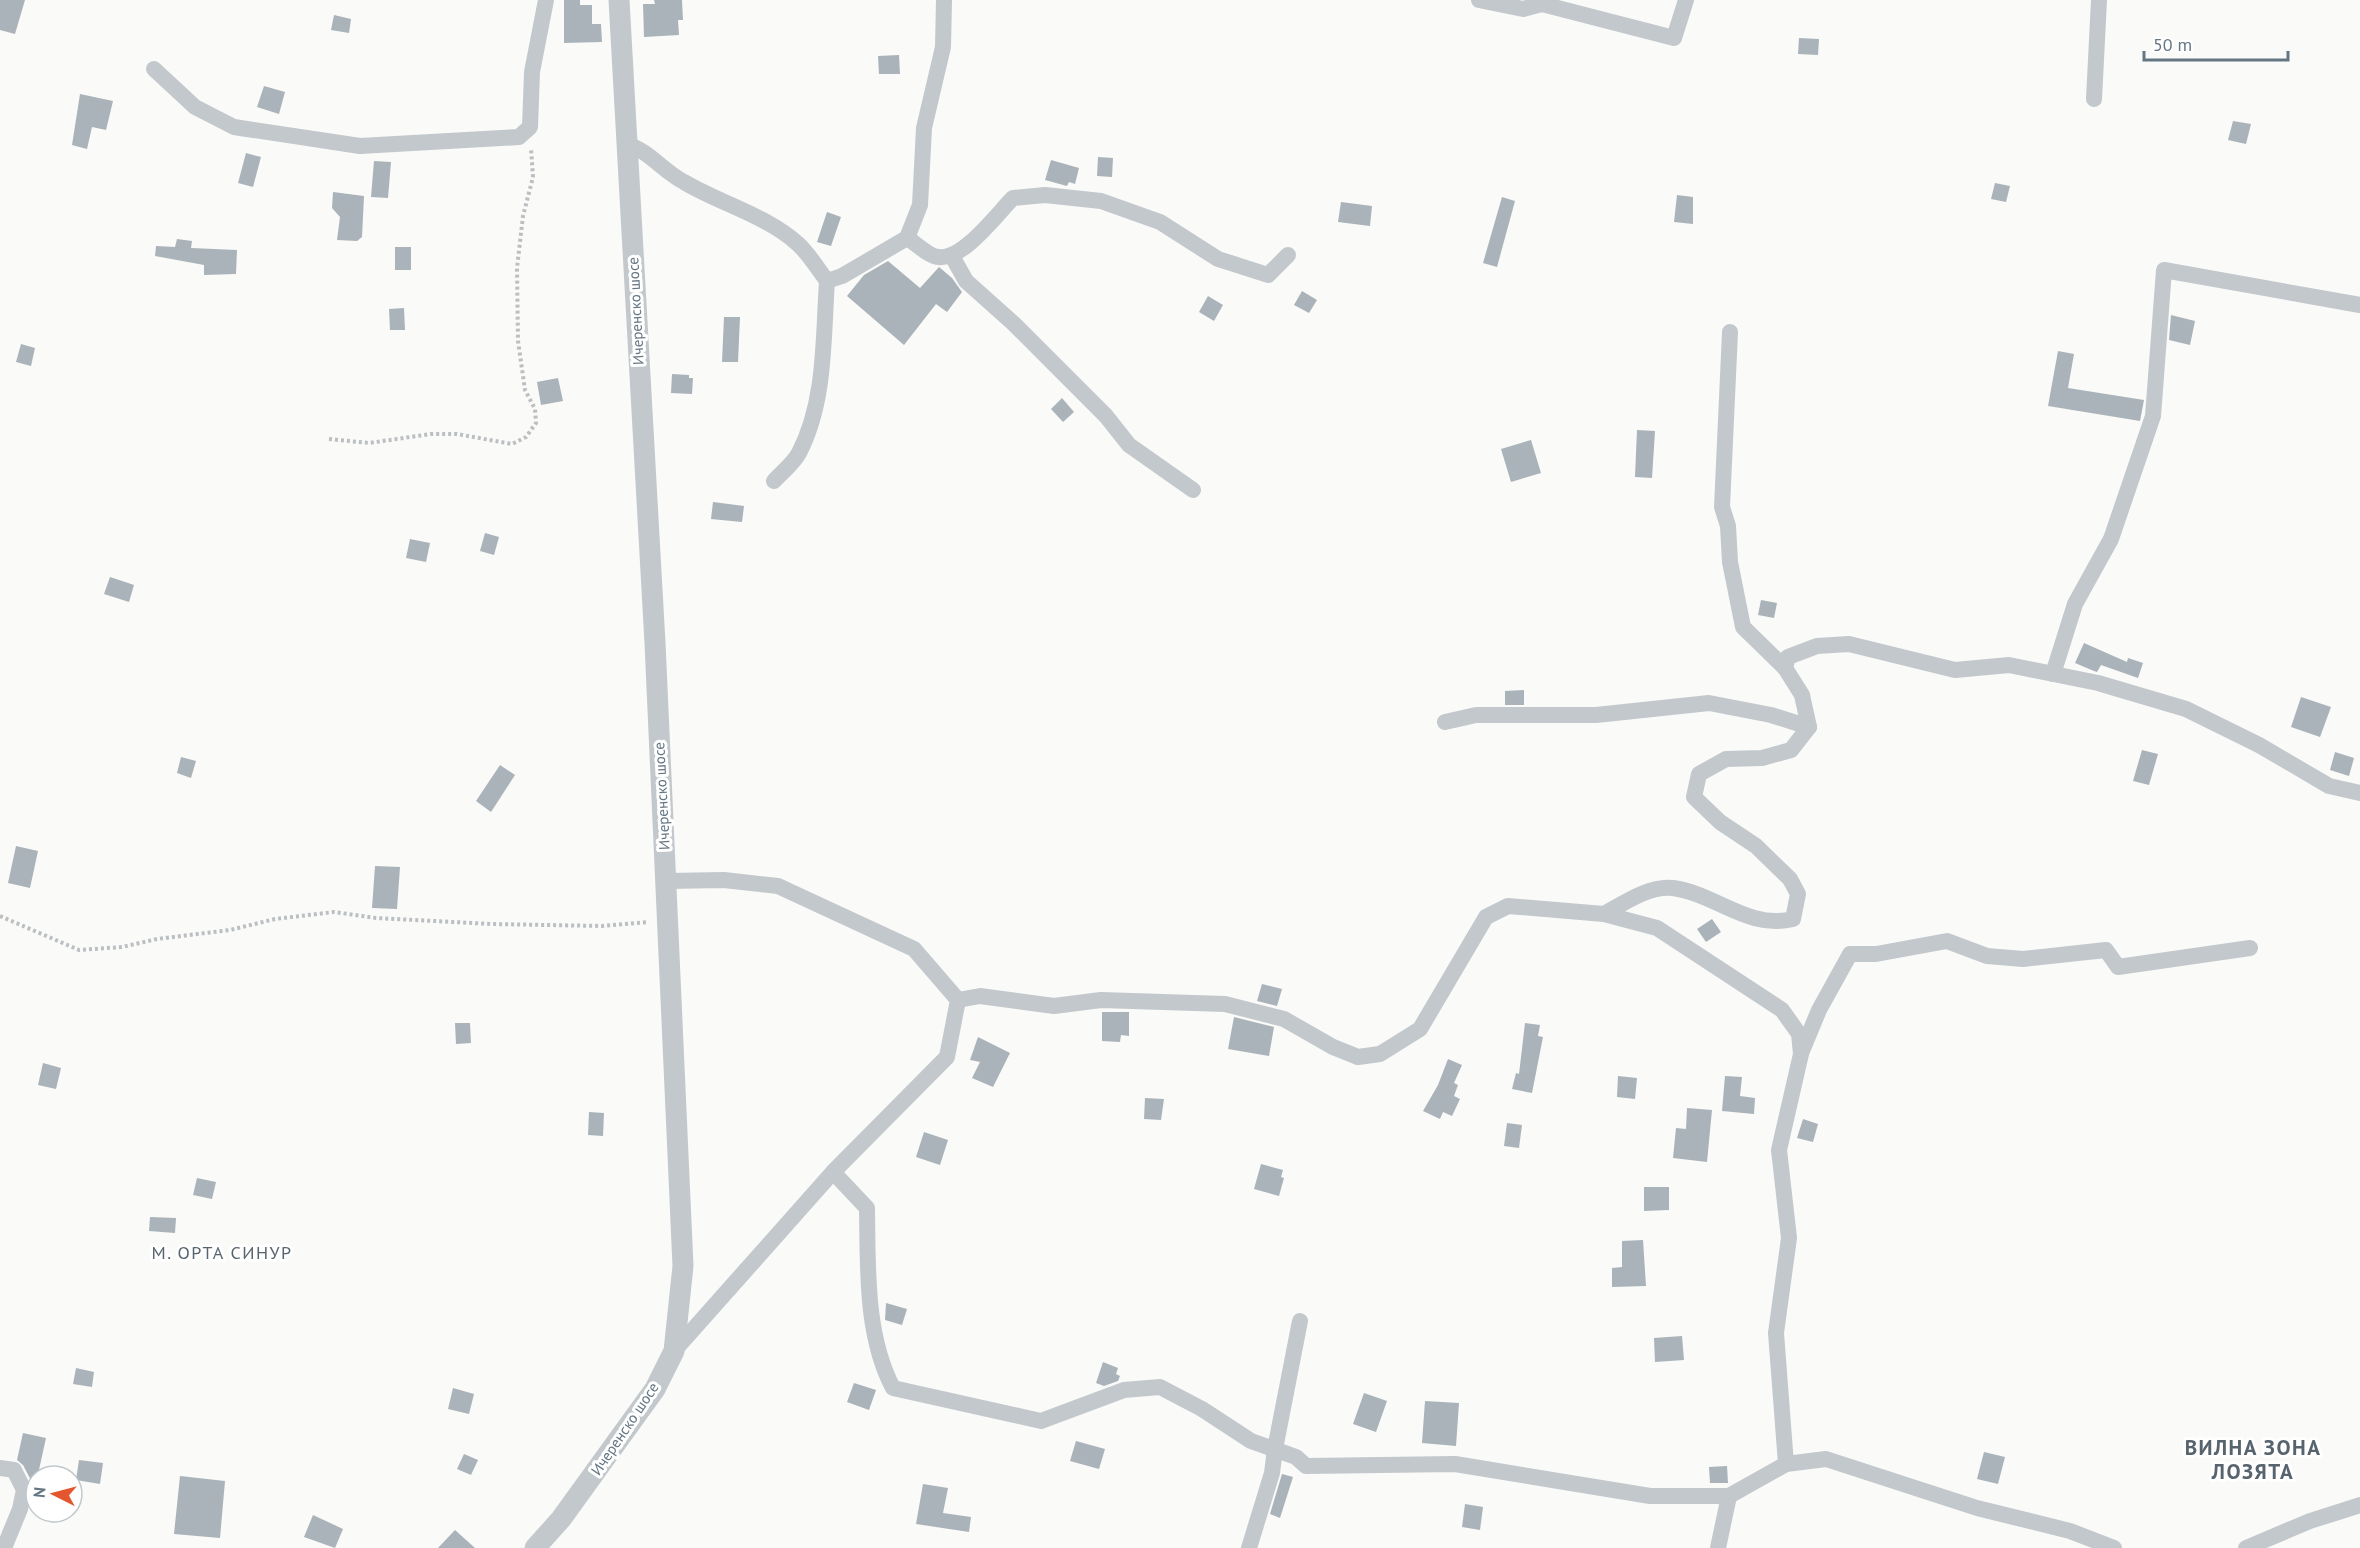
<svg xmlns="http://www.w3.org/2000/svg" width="2360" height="1548" font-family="'PT Sans',sans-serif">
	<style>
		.building { fill: #aab3b9 }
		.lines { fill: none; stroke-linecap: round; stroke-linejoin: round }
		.path { stroke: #bbbfc2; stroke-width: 4; stroke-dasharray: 3 3; stroke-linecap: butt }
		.minor { stroke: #c3c8cc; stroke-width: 16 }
		.tertiary { stroke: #c3c8cc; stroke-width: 21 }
		.labels { text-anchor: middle; stroke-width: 6; stroke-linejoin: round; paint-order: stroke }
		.street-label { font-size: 15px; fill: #657683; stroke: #fff }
		.quarter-label { font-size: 18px; letter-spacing: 1.5px; fill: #57646e; stroke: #fff }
		.district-label { font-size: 21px; font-weight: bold; letter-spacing: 1.5px; fill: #57646e; stroke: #fff }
	</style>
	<rect width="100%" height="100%" fill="#fafaf8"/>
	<g class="building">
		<path d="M0,0H25L15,34L0,30Z"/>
		<path d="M564,0H580V5H592V24H601L602,42L564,43Z"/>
		<path d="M654,0H682L683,20H678L679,35L644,37L643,4H655Z"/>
		<path d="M334,15L351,19L349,33L331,30Z"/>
		<path d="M1799,38L1819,39L1818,55L1798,54Z"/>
		<path d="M899,55L900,74H879L878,56Z"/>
		<path d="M264,86L285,92L279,114L257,107Z"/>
		<path d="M80,94L113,101L106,130L92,127L87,149L72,145Z"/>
		<path d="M2233,121L2251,124L2246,144L2228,140Z"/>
		<path d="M246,153L261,157L253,187L238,183Z"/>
		<path d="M1098,157L1113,158L1112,177L1097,176Z"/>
		<path d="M1051,160L1079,168L1075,184L1069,182L1067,186L1045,180Z"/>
		<path d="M374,161L391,162L388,198L371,197Z"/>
		<path d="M1995,183L2010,186L2006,202L1991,199Z"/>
		<path d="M333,192L364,196L362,237L357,241L337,240L340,217L332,208Z"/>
		<path d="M1677,195L1693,197V224L1674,222Z"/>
		<path d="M1502,197L1515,201L1497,267L1483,263Z"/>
		<path d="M1341,202L1372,206L1370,226L1338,222Z"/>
		<path d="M827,212L841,217L831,246L817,242Z"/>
		<path d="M177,239L192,241L191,248L237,250L236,274L204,275V265L155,256L156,246L175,247Z"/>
		<rect x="395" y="247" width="16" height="23"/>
		<path d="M888,261L920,288L939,267L952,278L962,292L947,312L936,304L904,345L847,296L864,275Z"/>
		<path d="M1302,291L1317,300L1309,313L1294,305Z"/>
		<path d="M1208,296L1223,305L1214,321L1199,312Z"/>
		<path d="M404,308L405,330H390L389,309Z"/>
		<path d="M2171,315L2195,321L2190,345L2169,340Z"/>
		<path d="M724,317H740L738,362H722Z"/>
		<path d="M21,344L35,348L31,366L16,362Z"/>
		<path d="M2058,351L2074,354L2068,388L2144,400L2140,421L2048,406Z"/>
		<path d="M672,374L689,375V378H693L692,394L671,393Z"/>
		<path d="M558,378L563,401L541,405L537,382Z"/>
		<path d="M1062,398L1074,412L1063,422L1051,409Z"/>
		<path d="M1637,430L1655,431L1652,478L1635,477Z"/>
		<path d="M1531,440L1541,473L1511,482L1501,449Z"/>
		<path d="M713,502L744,506L742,522L711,519Z"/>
		<path d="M485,533L499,537L494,555L480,551Z"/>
		<path d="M410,539L430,543L426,562L406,558Z"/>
		<path d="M110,577L134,585L129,602L104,594Z"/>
		<path d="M1761,600L1777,603L1774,618L1758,615Z"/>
		<path d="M2084,643L2127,662L2128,658L2143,663L2138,678L2101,665L2097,672L2094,671L2075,663Z"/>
		<path d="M1524,690V705H1505V691Z"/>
		<path d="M2301,697L2331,707L2320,737L2291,727Z"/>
		<path d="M2142,750L2158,754L2149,785L2133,781Z"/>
		<path d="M2335,752L2354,758L2349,776L2330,770Z"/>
		<path d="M181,757L196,761L191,778L177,773Z"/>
		<path d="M500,765L515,775L491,812L476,801Z"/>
		<path d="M16,846L38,851L30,888L8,883Z"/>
		<path d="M375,866L400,867L397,909L372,908Z"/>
		<path d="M1712,919L1721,932L1706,942L1697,929Z"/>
		<path d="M1262,984L1282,989L1277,1006L1257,1001Z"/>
		<path d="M1102,1012H1129V1036L1121,1035L1120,1042L1102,1041Z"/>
		<path d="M1234,1017L1274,1027L1269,1056L1228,1049Z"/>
		<path d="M455,1023H470L471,1043L456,1044Z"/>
		<path d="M1525,1023L1540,1025L1538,1036L1543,1037L1532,1093L1512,1089L1516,1073L1519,1074Z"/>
		<path d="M978,1037L1010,1053L993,1087L972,1078L980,1062L970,1060Z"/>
		<path d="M1448,1059L1462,1065L1454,1083L1458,1085L1454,1096L1460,1099L1452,1116L1443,1112L1440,1119L1423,1111L1438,1085Z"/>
		<path d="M43,1063L61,1068L56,1089L38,1085Z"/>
		<path d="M1618,1076L1637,1078L1635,1099L1617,1097Z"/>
		<path d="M1725,1076L1742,1077L1740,1096L1755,1098L1754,1114L1722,1111Z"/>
		<path d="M1145,1098L1164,1099L1161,1120L1144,1119Z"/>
		<path d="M1687,1108L1712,1110L1707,1162L1673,1158L1676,1128L1686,1129Z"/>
		<path d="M589,1112L604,1113L603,1136L588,1135Z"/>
		<path d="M1803,1119L1818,1124L1813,1142L1797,1138Z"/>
		<path d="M1507,1123L1522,1125L1519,1148L1504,1146Z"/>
		<path d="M924,1132L948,1140L940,1165L916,1157Z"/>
		<path d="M1261,1164L1283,1170L1281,1177L1284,1178L1279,1196L1254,1189Z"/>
		<path d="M197,1178L216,1182L212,1199L193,1195Z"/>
		<path d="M1644,1187H1669V1210L1644,1211Z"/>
		<path d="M150,1217L176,1218L175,1233L149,1231Z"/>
		<path d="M1643,1240L1646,1286L1612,1287V1268L1622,1267V1241Z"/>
		<path d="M886,1303L907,1309L902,1325L885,1320Z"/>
		<path d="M1682,1336L1684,1360L1655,1362L1654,1338Z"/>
		<path d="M1103,1362L1118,1368L1116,1374L1120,1376L1118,1381L1104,1386L1096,1383Z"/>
		<path d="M76,1368L94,1372L92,1387L73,1384Z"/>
		<path d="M854,1383L876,1390L869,1410L847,1402Z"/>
		<path d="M453,1388L474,1394L469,1414L448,1409Z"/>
		<path d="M1364,1393L1387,1401L1376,1432L1353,1424Z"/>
		<path d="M1425,1401L1459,1403L1456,1446L1422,1443Z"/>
		<path d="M23,1433L46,1438L35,1488L23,1465L17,1460Z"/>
		<path d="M1076,1441L1105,1449L1099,1469L1070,1461Z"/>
		<path d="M1984,1452L2005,1457L1998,1484L1977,1479Z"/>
		<path d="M464,1454L478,1460L471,1475L457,1469Z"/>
		<path d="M79,1460L103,1463L100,1484L76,1480Z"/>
		<path d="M1727,1466L1728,1483H1710L1709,1467Z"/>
		<path d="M1282,1474L1293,1477L1280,1518L1270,1514Z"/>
		<path d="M180,1476L225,1481L220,1538L174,1534Z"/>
		<path d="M923,1484L948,1488L943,1513L971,1517L969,1532L916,1524Z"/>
		<path d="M1465,1504L1483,1507L1480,1530L1462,1527Z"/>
		<path d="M313,1515L343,1529L335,1548L304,1537Z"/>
		<path d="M455,1530L475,1548H438Z"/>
	</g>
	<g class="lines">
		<g class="path">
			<path d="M329,439L369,443L431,434H457L512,444L526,437L536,423L535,409L525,390L518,341L517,268L523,216L533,177L531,148"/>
			<path d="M0,916L79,950L122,947L157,939L230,930L275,919L334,912L376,918L492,924L602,926L648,922"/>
		</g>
		<g class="minor">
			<path d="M1479,0L1523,9L1542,4L1674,38L1686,0"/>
			<path d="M154,69L195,107L234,127L360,146L519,137L530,127L532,72L546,0"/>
			<path d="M2094,99L2099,0"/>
			<path d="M627,144C649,151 663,171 684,182C721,204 766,215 798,244C809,254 818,269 827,281C823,338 826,401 799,453C793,464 782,472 774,481"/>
			<path d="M907,238C916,243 929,257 939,257C963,260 997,214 1013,198L1045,195L1101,201L1160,222L1218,259L1268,275L1288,255"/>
			<path d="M952,256L966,281L1013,323L1106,416L1129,445L1193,490"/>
			<path d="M827,281L842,276L907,238L920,205L924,128L943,47L944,0"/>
			<path d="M1730,332L1722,507L1728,526L1730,562L1743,627L1785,668"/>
			<path d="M2053,674L2075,604L2111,539L2153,416L2164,270L2360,305"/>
			<path d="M1445,722L1476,715H1596L1709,703L1771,715L1809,727"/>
			<path d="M666,881L724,880L778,886L914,949L958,1000L947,1057L833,1172L674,1351"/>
			<path d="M1604,914C1624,903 1650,885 1673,888C1716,894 1748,930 1793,919L1798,894L1790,879L1756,846L1720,822L1694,797L1699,774L1726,759L1762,758L1791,750L1809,727L1802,695L1785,668L1788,657L1817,646L1849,644L1955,670L2009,665L2098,683L2186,709L2259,745L2329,786L2360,793"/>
			<path d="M958,1000L980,996L1054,1006L1101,1000L1225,1004L1284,1019L1333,1047L1358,1057L1380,1054L1420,1029L1486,917L1508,906L1604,914L1657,928L1782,1010L1799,1034L1801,1054L1779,1150L1789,1238L1776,1333L1786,1464"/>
			<path d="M1802,1051L1819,1010L1850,954H1876L1947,941L1987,956L2023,959L2106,950L2118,967L2250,948"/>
			<path d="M833,1172L867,1208C868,1267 865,1335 893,1388L1041,1421L1124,1390L1160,1387L1202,1409L1251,1441L1296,1457L1306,1466L1455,1464L1650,1496H1729L1718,1548"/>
			<path d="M0,1468L14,1470L24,1490L20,1509L4,1548"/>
			<path d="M1729,1496L1786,1464L1826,1459L1977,1508L2070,1531L2114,1548"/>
			<path d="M1249,1548L1272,1473L1275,1449L1300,1321"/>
			<path d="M2246,1548L2310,1521L2360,1505"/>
		</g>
		<path class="tertiary" d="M535,1548L561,1519L655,1389L674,1351L683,1266L655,643L619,0"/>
	</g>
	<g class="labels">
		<g class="street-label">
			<text transform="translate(636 311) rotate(-93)" y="5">Ичеренско шосе</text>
			<text transform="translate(662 796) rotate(-93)" y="5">Ичеренско шосе</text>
			<text transform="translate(625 1429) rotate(-56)" y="5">Ичеренско шосе</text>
		</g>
		<g class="quarter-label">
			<text x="222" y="1259">М. ОРТА СИНУР</text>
		</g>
		<g class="district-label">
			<text x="2253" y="1455">ВИЛНА ЗОНА<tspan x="2253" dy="24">ЛОЗЯТА</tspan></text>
		</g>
	</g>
	<g transform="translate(54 1494) rotate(276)"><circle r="28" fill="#ffffff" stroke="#c1c8cd" stroke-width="1.5"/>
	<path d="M0-4.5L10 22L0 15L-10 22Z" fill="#e4572e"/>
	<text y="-9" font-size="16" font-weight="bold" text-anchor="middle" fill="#657683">N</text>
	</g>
	<path d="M2144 51v9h144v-9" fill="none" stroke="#657683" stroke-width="3"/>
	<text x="2153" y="51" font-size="18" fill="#657683" stroke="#ffffff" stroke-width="4.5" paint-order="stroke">50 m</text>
</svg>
